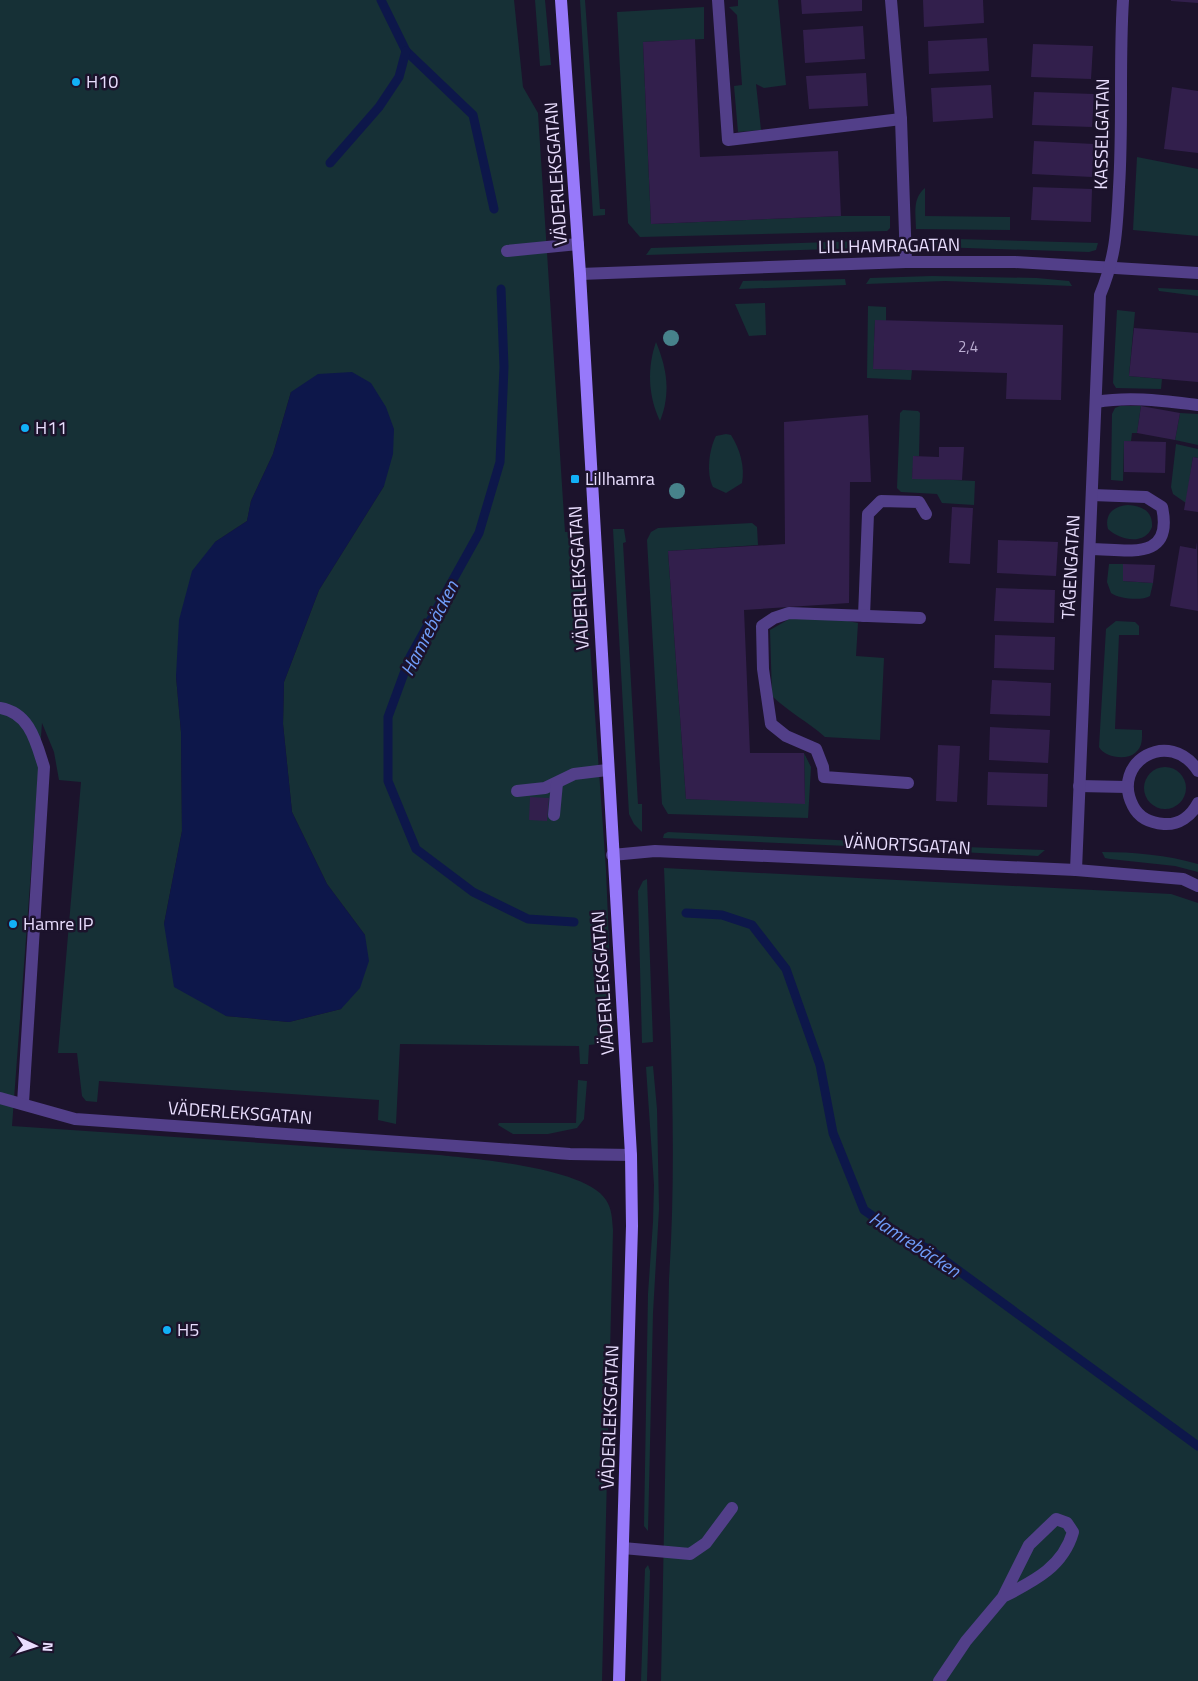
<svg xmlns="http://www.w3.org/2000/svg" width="1198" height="1681" font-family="'Titillium Web',sans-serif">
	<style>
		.green { fill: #163036; fill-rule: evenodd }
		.water { fill: #0d174a }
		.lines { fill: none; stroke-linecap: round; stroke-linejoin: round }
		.stream { stroke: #0d174a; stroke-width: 9 }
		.building { fill: #321f4c }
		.lane { stroke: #523f89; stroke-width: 12 }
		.street { stroke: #523f89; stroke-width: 12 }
		.secondary { stroke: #9779fa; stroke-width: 12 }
		.tree { fill: #47828b }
		.poi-dot { fill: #12b0f7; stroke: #1c132c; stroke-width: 2 }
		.labels { text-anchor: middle; stroke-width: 5; stroke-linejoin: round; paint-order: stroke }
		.number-label { font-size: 15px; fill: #bbaed2 }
		.poi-label { font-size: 18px; fill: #e9defe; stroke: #1c132c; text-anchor: start }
		.street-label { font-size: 18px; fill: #e9defe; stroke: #1c132c }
		.water-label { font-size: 19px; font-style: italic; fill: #709dfa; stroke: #1c132c }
	</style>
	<rect width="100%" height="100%" fill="#1c132c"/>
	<g class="green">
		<path d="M0,0H514L523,87L538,113L565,532H582L606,870L613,1042L589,1045L588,1064H580L579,1046L400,1044L396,1124L378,1120L379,1100L99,1081L97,1102L86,1101L82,1096L77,1053H58L81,782L59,780L54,752L42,723L12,1126L439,1155C476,1159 586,1168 606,1200C612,1209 612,1219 613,1230L602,1681H0ZM291,392L384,486L319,590L284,682L283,724L292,812L327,884L365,935L341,1009L289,1022L226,1016L164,924L182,831L181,732L176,676L215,542L247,521L251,501L273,454Z"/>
		<path d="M535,0H545L551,65L540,66Z"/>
		<path d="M580,0H585L600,209H605V215L593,216Z"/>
		<path d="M738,0H778L786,85L764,88L756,84L761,130L738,132L734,86L742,85L737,15L729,7L738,6Z"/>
		<path d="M704,7V39L643,42L651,224L841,216H890V228L887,231L640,237L628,223L617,12Z"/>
		<path d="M1137,157L1198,169V236L1133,230Z"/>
		<path d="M925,188V216L1010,217V230L916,229C916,213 912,199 925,188Z"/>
		<path d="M921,238L1098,243L1096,250L1089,252L938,247L927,243Z"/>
		<path d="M892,240L894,247L646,255L651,248Z"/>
		<path d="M932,276L1037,278L1069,281L1072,286L945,281L866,284L870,278Z"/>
		<path d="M845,279L846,285L739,289L743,281Z"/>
		<path d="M1158,288L1198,290V296L1159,291Z"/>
		<path d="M765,303L766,335L749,336L735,304Z"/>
		<path d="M868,306L886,307V321H875L873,369L912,370L911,380L867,378Z"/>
		<path d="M1117,310L1135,312L1129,376L1162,379L1161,389L1116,388L1113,383Z"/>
		<path d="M656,342C667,369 671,393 660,421C648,396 647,368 656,342Z"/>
		<path d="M1120,406H1141L1137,433H1132L1131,441H1124L1123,481L1111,480L1112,414L1115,408Z"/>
		<path d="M903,410L918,411L920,413L919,456H914L912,478L975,481L974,505L942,503L937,494L901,492L897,488L900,413Z"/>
		<path d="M1180,413L1198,414V445L1175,440Z"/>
		<path d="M726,434L731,435C740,449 745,467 742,483L726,493L713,487C706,474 709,449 716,436Z"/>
		<path d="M1176,444L1198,449V458L1193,457L1186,503L1173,494L1171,487Z"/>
		<path d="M1128,505C1142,506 1153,511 1152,527C1145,546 1119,540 1108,529C1104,514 1114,506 1128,505Z"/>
		<path d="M752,523L757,527L758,545L668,551L686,799L805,803L804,753L811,767L808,818L668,814L662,804L647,540L651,532L658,528Z"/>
		<path d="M613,529H624L626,542L623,543L638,804H642V832L634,824L629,814Z"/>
		<path d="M1109,564H1123V581L1153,583L1150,596C1142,601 1119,599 1111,593L1107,582Z"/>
		<path d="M791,618L843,620L858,623L856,656L884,658L880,740L825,737C807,721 790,713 772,696L770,630Z"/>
		<path d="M1116,621L1135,622L1139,626V635H1119L1115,729L1142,730C1142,738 1143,747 1135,753C1126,761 1104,757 1099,747L1106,629Z"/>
		<circle cx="1165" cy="788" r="21"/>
		<path d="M668,832L879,842L871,847L663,838L664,834Z"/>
		<path d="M914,845L1045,850L1038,856L921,850Z"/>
		<path d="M1102,852C1134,852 1167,855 1198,864V872L1175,866L1110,859L1105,858Z"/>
		<path d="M664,868L1171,894L1198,903V1681H661L669,1279C678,1142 669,1005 664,868Z"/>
		<path d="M647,879L653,1042L642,1043L638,891L643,881Z"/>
		<path d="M653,1066L657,1109L659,1209L653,1313L648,1531L644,1526L648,1294L653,1222L654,1185L646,1067Z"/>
		<path d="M578,1080L587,1081L584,1119L577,1128L548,1134H513L498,1125L499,1123H576Z"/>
		<path d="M648,1565L650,1571L647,1681H641L645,1569Z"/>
	</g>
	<path class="water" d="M352,372L371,383L386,407L394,429L393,454L384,486L319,590L284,682L283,724L292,812L327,884L365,935L369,961L360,988L341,1009L289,1022L226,1016L174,987L164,924L182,831L181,732L176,676L179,620L192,571L215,542L247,521L251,501L273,454L291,392L318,374Z"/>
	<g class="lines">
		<g class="stream">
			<path d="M381,0L406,51L473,115L494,209"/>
			<path d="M330,163L379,107L399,77L406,51"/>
			<path d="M501,289L504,367L500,462L479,533L410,657L388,717V781L416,849L473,892L528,919L574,922"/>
			<path d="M686,913L722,915L752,925L786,969L820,1065L833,1133L864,1210L904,1238L929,1249L1198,1446"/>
		</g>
	</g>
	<g class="building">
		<path d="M801,0H862V11L802,14Z"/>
		<path d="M923,0H983L984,23L924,27Z"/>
		<path d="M1171,0H1198V3L1171,1Z"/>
		<path d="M863,26L865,59L805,63L803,30Z"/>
		<path d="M987,38L989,71L929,74L928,41Z"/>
		<path d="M695,39L700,157L838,151L841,216L651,224L643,42Z"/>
		<path d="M1033,44L1093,46L1091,79L1031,77Z"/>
		<path d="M866,73L868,106L809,109L806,76Z"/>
		<path d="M991,85L993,118L933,122L931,88Z"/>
		<path d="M1172,87L1198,91V153L1164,149Z"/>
		<path d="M1034,92L1094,94L1092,127L1032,125Z"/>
		<path d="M1034,141L1094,144L1092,177L1032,174Z"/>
		<path d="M1033,187L1092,189L1091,222L1031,220Z"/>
		<path d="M875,320L1063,325L1061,400L1006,399L1007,373L873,369Z"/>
		<path d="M1134,328L1198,333V382L1129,376Z"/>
		<path d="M1141,406L1180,413L1175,440L1137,433Z"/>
		<path d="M868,415L871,482H850L849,603L744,610L750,753H804L805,804L686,799L668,551L785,544L784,422Z"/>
		<path d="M1124,441L1166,442L1165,473L1124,472Z"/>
		<path d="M939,447H964L962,480L912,479L913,456L939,457Z"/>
		<path d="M1193,457L1198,458V512L1184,510Z"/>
		<path d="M952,507L973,508L970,564L949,563Z"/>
		<path d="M998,540L1058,542L1056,576L997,573Z"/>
		<path d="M1197,542L1198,611L1170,606L1180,546L1196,549Z"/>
		<path d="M1123,564L1155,565L1153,583L1123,581Z"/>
		<path d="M996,588L1055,590L1054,623L994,621Z"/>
		<path d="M995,635L1055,637L1054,670L994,668Z"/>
		<path d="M992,680L1051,683L1050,716L990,714Z"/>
		<path d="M990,727L1050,730L1048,763L989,760Z"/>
		<path d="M938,745L960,746L957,802L936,801Z"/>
		<path d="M988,772L1048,774L1047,807L987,805Z"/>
		<path d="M530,797L549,798L547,821L529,820Z"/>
	</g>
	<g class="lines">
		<g class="lane">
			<path d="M718,0L728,140L901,119"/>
			<path d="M507,251L578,244"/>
			<path d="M1096,402C1131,396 1164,401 1198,405"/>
			<path d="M1090,549C1126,549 1174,563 1162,507L1146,497L1092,495"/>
			<path d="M864,616L868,514L881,501L919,502L926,514"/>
			<path d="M0,708C30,713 36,742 44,767L23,1103"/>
			<path d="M1198,771C1170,727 1110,762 1133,806C1139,818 1151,823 1164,824C1179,825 1191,816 1198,803"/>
			<path d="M908,783L824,777L823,767L816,749L786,736L771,724L763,669L762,626L774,618L789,613L920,618"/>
			<path d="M1079,786L1127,787"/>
			<path d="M517,791L545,788L574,774L607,770"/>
			<path d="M554,815L557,783"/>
			<path d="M0,1098L75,1119L570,1154L631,1155"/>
			<path d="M623,1548L690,1554L706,1543L732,1508"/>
		</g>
		<g class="street">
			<path d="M891,0L901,119L906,262"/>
			<path d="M580,274L906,262H1015L1198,273"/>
			<path d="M612,855L655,851L1076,870L1183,879L1198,886"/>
			<path d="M1076,870L1100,295C1116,257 1117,228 1119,187C1123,125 1119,62 1123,0"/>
			<path d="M939,1681L966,1641L1003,1597L1029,1545L1056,1519L1067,1523L1073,1532C1063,1567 1034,1581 1003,1597"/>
		</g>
		<path class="secondary" d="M561,0L580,274L631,1155L632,1226L619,1681"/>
	</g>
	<g class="tree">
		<circle cx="671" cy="338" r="8"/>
		<circle cx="677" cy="491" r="8"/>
	</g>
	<g class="poi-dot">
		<circle cx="76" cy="82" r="5"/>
		<circle cx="25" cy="428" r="5"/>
		<rect x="570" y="474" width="10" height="10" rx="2.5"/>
		<circle cx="13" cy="924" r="5"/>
		<circle cx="167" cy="1330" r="5"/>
	</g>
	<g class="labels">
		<g class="number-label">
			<text x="968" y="352">2,4</text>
		</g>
		<g class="poi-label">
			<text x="86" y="88">H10</text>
			<text x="35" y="434">H11</text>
			<text x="585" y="485">Lillhamra</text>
			<text x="23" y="930">Hamre IP</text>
			<text x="177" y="1336">H5</text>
		</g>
		<g class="street-label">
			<text transform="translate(1102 134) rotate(-89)" y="6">KASSELGATAN</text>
			<text transform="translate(556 174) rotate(-94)" y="6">VÄDERLEKSGATAN</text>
			<text transform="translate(889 246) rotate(-1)" y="6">LILLHAMRAGATAN</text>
			<text transform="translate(1071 567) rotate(-87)" y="6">TÅGENGATAN</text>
			<text transform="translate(579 578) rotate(-93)" y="6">VÄDERLEKSGATAN</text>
			<text transform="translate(907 845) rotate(3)" y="6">VÄNORTSGATAN</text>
			<text transform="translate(603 983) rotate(-94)" y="6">VÄDERLEKSGATAN</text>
			<text transform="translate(240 1113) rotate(4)" y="6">VÄDERLEKSGATAN</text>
			<text transform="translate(610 1417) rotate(-88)" y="6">VÄDERLEKSGATAN</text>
		</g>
		<g class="water-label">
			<text transform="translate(429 628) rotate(-63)" y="7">Hamrebäcken</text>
			<text transform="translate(915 1244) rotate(33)" y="7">Hamrebäcken</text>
		</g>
	</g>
	<g transform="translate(35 1646) rotate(94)" stroke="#1c132c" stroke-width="4" paint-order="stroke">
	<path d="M0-4L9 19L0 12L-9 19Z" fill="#e9defe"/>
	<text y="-8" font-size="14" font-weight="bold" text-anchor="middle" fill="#e9defe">N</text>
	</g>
</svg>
